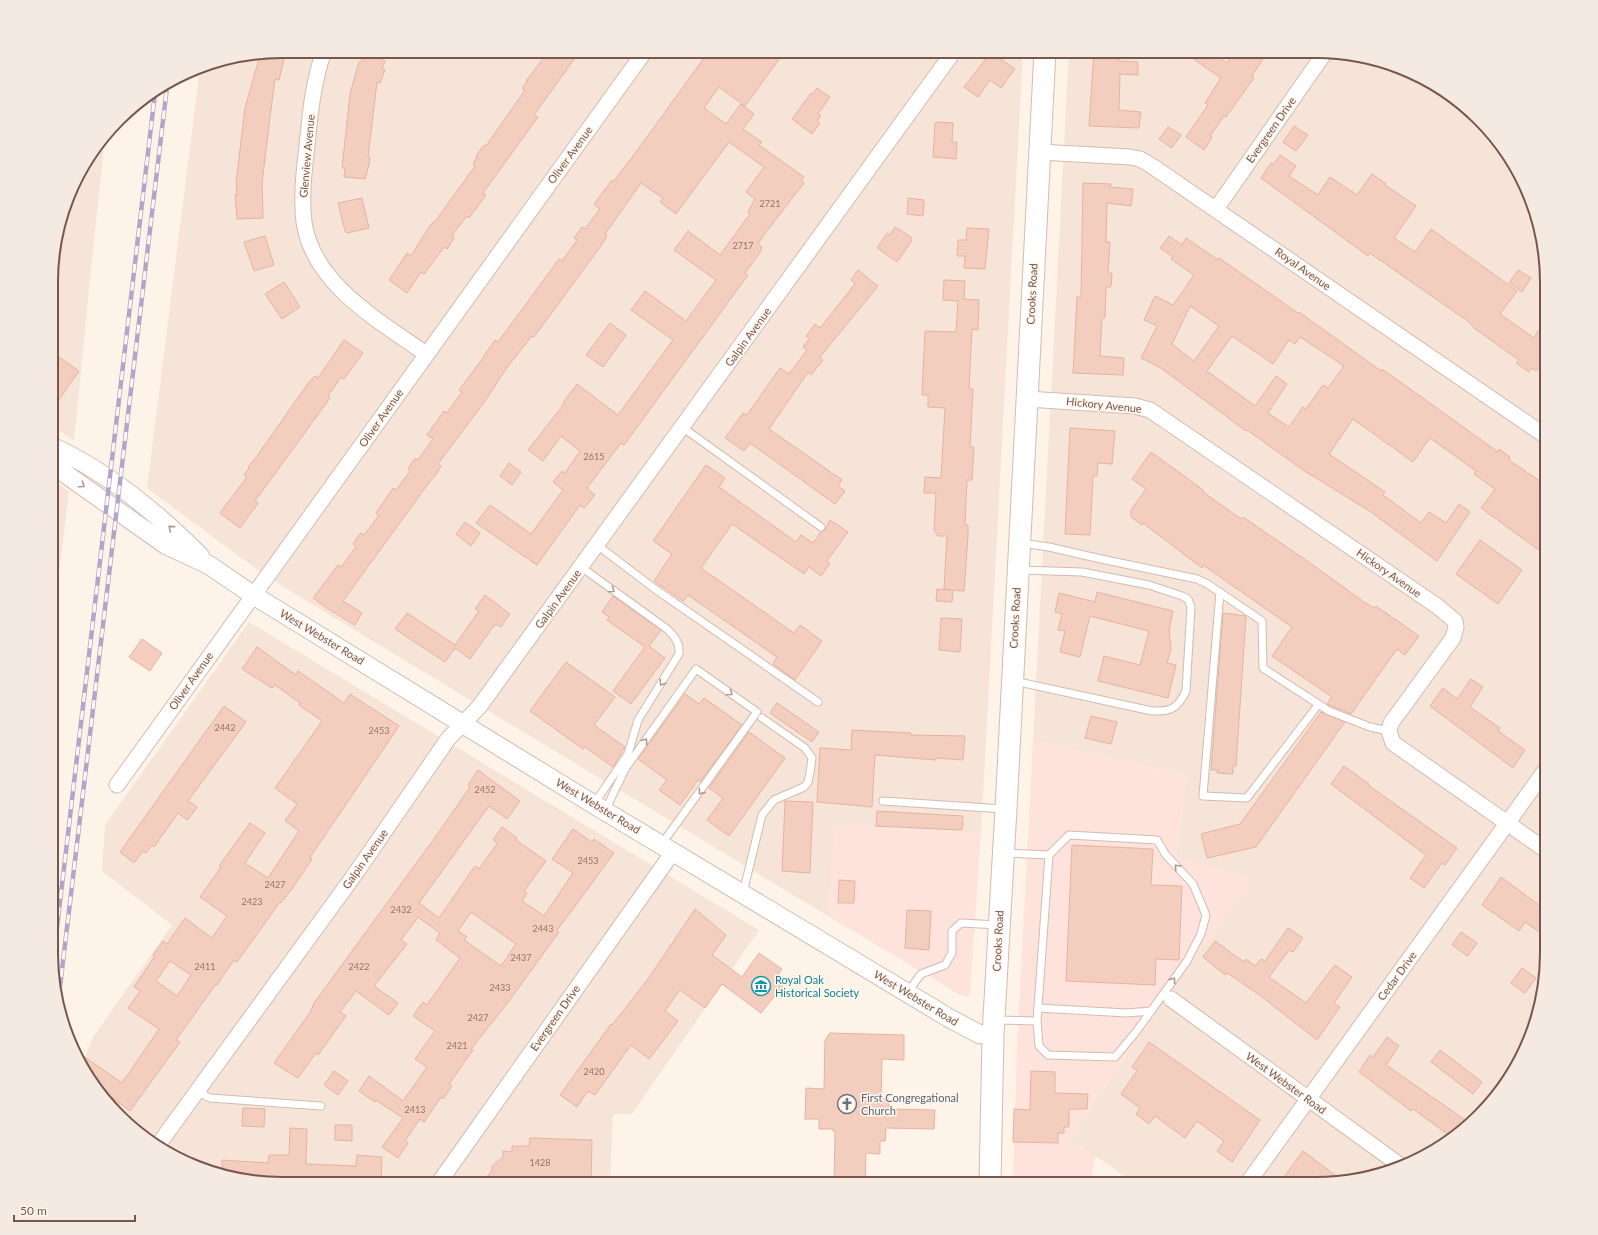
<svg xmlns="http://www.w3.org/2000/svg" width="1598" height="1235" font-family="Lato,sans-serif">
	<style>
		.residential { fill: #f5e4d7 }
		.commercial { fill: #fde3dc }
		.building { fill: #f3cebf; stroke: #e6b39f; fill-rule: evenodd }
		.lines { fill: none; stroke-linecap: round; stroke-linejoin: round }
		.service-casing { stroke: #d2bcb0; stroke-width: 9 }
		.minor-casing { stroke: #d2bcb0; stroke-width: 17 }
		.tertiary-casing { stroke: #d2bcb0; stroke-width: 20 }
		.secondary-casing { stroke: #d5bbad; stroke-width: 23 }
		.service { stroke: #fff; stroke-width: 7 }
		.minor { stroke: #fff; stroke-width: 15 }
		.tertiary { stroke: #fff; stroke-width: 18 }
		.secondary { stroke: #fff; stroke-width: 21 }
		.rail-casing { stroke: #b4a5c8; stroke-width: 4.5 }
		.rail { stroke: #fff7ef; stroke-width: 3; stroke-dasharray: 9; stroke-linecap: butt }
		.oneway { stroke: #ae9a93 }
		.labels { text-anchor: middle; stroke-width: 3; stroke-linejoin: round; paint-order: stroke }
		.number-label { font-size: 9px; fill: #977468 }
		.street-label { font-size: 11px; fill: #78564b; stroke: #fff7ef }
		.culture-label { font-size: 11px; fill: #0d838f; stroke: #fff7ef; text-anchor: start }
		.worship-label { font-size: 11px; fill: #5b616d; stroke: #fff7ef; text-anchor: start }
		.rim { fill: none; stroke: #78564b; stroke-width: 2 }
	</style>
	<rect width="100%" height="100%" fill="#fdf3e8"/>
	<g class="residential">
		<path d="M282,51H1023L981,833L835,826L828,916L290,591L241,558L147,488L200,68L207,63Z"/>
		<path d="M1069,51H1331L1404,68L1468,108L1523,180L1539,222L1547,282L1546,969L1529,1042L1490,1105L1418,1160L1361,1180L1316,1184H1135L1103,1161L1068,1140L1147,1026L1148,1021L1252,879L1176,857L1187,775L1033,740Z"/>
		<path d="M105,138L94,239L74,441L53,426V251L82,167Z"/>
		<path d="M53,480L69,492L52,626Z"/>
		<path d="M249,622L759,930L632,1114H613L610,1184H267L194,1167L130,1127L82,1065L93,1037L172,925L102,871L105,825Z"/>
	</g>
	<g class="commercial">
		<path d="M1033,740L1187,775L1176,856L1253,879L1148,1021L1147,1026L1068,1140L1095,1156L1090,1184H1013L1017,1046Z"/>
		<path d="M834,826L981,833L970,994L967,997L960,995L828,916Z"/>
	</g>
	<g class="building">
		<path d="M286,51L279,80L275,79L270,117L262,183L263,218L237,219L235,195H237L236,183L245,108L260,55Z"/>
		<path d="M549,51H580L534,115L538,117L483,193L486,195L469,218L467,216L459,226L452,236L454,238L447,249L444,247L424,274L421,272L407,293L389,280L407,253L411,256L429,227L433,222L434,223L475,166L473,164L477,157L476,156L484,145L486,146L525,90L522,88L528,81H526Z"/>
		<path d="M709,51H785L745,106L719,87L704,108L726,124L741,104L754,114L743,129L762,142L759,145L804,177L801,181L804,183L763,236L758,244L762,247L761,251L745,273L748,275L624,445L621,443L587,488L595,495L584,508L580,505L537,565L476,523L490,505L531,534L563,490L553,482L562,471L565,473L580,451L561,436L543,461L528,450L564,404L563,403L577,384L618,415L673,340L631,310L645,291L686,321L716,280L674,250L688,231L720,255L750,214L748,212L755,199L746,192L764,167L729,142L676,214L660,202L663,198L641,183L605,234L607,235L603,243L534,337L532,336L508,366L485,401L438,464L441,466L437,473L428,484L343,601L362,613L355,625L328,609L313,598L338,565L341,567L356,547L353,544L357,538L361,533L364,535L379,515L376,513L393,488L396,490L410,471L408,469L415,458L418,460L433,439L427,435L444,411L447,413L462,392L459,390L480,362L495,340L498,342L559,259L562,261L577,240L574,238L582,227L585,229L600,209L594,204L612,180L614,181L639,148Z"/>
		<path d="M1094,51H1119L1118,61L1138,62V75L1120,74L1119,110L1141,112L1139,128L1089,126Z"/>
		<path d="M1182,51H1210L1227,63L1235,51H1268L1252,76L1254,78L1226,117L1224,116L1210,136L1212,137L1204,150L1186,137L1208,105L1205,103L1221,78Z"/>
		<path d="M991,52L1015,69L1001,88L990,80L978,97L964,87Z"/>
		<path d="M364,53L385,61L382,69L385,70L380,83L377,82L368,157L370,158L369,165L365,179L344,177L345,168H342L350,94L359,62H361Z"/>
		<path d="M817,88L830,97L818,114L821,116L817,120L820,123L812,134L792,119L811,93L812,94Z"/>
		<path d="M938,122L953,123L952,142H957L956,159L933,157L935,123Z"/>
		<path d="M1294,126L1308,135L1296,151L1283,142Z"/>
		<path d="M1168,127L1181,135L1172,148L1159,139Z"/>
		<path d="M1280,155L1296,166L1289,176L1318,195L1330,177L1357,195L1372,174L1386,184L1385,185L1416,206L1394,238L1415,252L1431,229L1517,291L1500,314L1534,338L1538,331L1547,337V376L1538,369L1536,371L1532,368L1529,372L1516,363L1519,360L1474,328L1469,322L1370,253L1368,256L1261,178L1271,163L1274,164Z"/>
		<path d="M1083,183L1111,184L1110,187L1133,189L1131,206L1107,203L1106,242H1110L1108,273H1112L1111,287H1106L1105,318H1102L1100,356L1124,358L1123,375L1073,373L1077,297H1081Z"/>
		<path d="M362,198L369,228L347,233L345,231L338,203Z"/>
		<path d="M908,198L924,200L923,216L907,214Z"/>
		<path d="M895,227L911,237V242L897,262L877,248L887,233L890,235Z"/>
		<path d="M967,228L989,229L985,269L964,268L965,256H957L958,240H966Z"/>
		<path d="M265,236L274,265L254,271L244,242Z"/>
		<path d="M1169,236L1182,245L1186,238L1214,257L1218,260L1219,258L1298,313L1299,312L1381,371L1382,369L1427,401L1498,452L1499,449L1510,457L1509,460L1547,486V556L1481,508L1495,489L1474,474L1476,471L1430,438L1413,462L1353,419L1329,454L1385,492L1383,495L1421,523L1429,512L1446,523L1459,504L1470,512L1437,561L1371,512L1303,470L1247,430L1246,431L1161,368L1141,358L1157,326L1144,320L1155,296L1173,305L1194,275L1171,259L1173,257L1160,248ZM1190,306L1219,326L1194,361L1172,344ZM1232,336L1273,364L1289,340L1295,344L1300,337L1344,366L1328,388L1323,385L1306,409L1303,407L1289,427L1268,413L1287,384L1276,376L1255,406L1207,371Z"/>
		<path d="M858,270L878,286L820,357L823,360L811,375L808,372L769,429L842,480L838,486L845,491L835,504L750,443L744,451L725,438L743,413L747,415L780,368L789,374L807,350L803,347L809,339L806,336L815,324L820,328L855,284L851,280Z"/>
		<path d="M1518,270L1531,278L1522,292L1509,283Z"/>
		<path d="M944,280L965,281L964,299L979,300L978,330L972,329L969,389H973L970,447H974L972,480H967L965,525H968V536L964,591L953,590L952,602L936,601L937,589L951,590L944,589L947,536H938L934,530L936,493H924L925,477L941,478L945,408L928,407V395H922L925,331L956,332L958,301L943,300Z"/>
		<path d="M284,282L300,307L282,319L265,294Z"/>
		<path d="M610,323L626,335L603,367L586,355Z"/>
		<path d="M344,340L363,353L344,379L341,377L328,396L330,398L255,501L258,503L240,528L220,513L247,477L244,475L249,468L248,467L257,456L309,382L315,376L318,378Z"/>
		<path d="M53,353L79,371L53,408Z"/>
		<path d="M1070,428L1115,431L1112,464L1098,463L1097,476H1093L1090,535L1065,534Z"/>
		<path d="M1151,452L1191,481L1204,491L1203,492L1241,519L1243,517L1313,565L1364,602L1374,608L1376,606L1419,636L1405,655L1397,649L1351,714L1327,704L1332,697L1272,656L1292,627L1203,565L1202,568L1143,523L1142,525L1131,517V510L1146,489L1132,479Z"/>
		<path d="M509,463L521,472L512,485L500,476Z"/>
		<path d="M706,465L725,478L719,487L796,542L801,535L813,543L821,532L825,530L830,520L848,532L827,561L830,563L821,576L809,567L804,574L732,524L701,568L794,633L800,625L822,641L795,680L773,664L777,657L688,595L683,601L654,581L672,554L653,541Z"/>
		<path d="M465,522L480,533L471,546L456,534Z"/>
		<path d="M1480,540L1522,570L1498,604L1456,574Z"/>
		<path d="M1097,592L1173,611L1169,630L1171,649L1167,663L1176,665L1168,698L1098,681L1104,656L1140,665L1149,631L1090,616L1080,657L1060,652L1065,631L1058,630L1062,614L1055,612L1059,593L1095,602Z"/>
		<path d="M485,595L510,614L501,627L495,624L470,659L455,648L445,662L395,629L407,613L455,645L479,611L475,609Z"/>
		<path d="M613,596L661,630L649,646L665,658L631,704L613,691L645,647L607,620L609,617L602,612Z"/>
		<path d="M1223,613L1246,616L1236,766H1233V774L1217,773L1218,770H1211Z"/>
		<path d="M941,618L962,619L960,652L939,650Z"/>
		<path d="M142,639L162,653L150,671L129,657Z"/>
		<path d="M257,647L296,675L298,671L344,703L350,694L399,726L315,850L310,858L312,859L292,889L281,903L280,902L237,962L234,960L217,985L216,984L176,1040L180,1042L130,1111L102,1090L75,1055L73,1049L122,1083L159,1029L128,1008L140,991L134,987L155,956L153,955L163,941L167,944L185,918L212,938L227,916L200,897L221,867L219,866L250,823L265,833L245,863L268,878L299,831L285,821L297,804L275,788L322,721L299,705L300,703L275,685L272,688L242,669ZM170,961L191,975L177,996L156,981Z"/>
		<path d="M566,662L615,697L594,725L625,747L613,767L585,747L583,749L530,711Z"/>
		<path d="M1471,679L1483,687L1470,707L1500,728L1498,731L1525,750L1513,768L1430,706L1443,688L1457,699Z"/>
		<path d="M685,694L699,704L704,698L742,725L700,782L698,780L680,805L659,790L667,780L638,759Z"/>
		<path d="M777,703L819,732L812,742L770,713Z"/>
		<path d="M224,706L246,722L188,801L197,807L188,820L178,813L154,847L152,845L146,853L143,851L134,863L120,852Z"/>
		<path d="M1321,712L1345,722L1256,847L1207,858L1201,834L1240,824Z"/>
		<path d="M1091,716L1117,722L1111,744L1085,738Z"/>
		<path d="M852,730L911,733V735L965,736L963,760L936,758V760L875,755L872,807L817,802L820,748L851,750Z"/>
		<path d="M749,732L785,758L729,836L707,820L723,798L709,788Z"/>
		<path d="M1344,766L1369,784L1368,785L1457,848L1445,865L1442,863L1424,888L1410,878L1426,855L1331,784Z"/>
		<path d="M478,770L520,801L507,819L489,806L419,903L439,918L475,866L479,869L497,844L493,840L502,827L517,838L516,840L546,861L524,891L527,893L522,901L544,916L573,873L552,859L573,829L592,842L594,839L614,853L573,909L557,930L559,932L509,1001L471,1049L473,1050L449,1084L452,1086L443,1099L441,1097L424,1122L420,1119L405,1141L408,1143L398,1158L382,1147L403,1118L376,1100L375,1102L359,1091L369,1076L403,1101L427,1067L415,1059L435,1031L413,1016L423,1002L427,1005L460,958L436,940L440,933L418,917L401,940L407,944L374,986L398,1003L389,1015L356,991L340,1012L346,1016L318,1055L316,1053L298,1078L274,1063L311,1011L314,1003L439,832L470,787L468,785ZM471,912L516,944L501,966L464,940L467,937L458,931Z"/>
		<path d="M785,801L813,802L810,873L782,871Z"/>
		<path d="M877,811L963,816L962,830L876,826Z"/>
		<path d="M1072,845L1153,849L1151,885L1182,886L1179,960L1156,959L1155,985L1066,981Z"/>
		<path d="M1501,877L1547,911V937L1525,922L1519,931L1482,905Z"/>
		<path d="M839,880L855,881L854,903H838Z"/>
		<path d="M695,909L726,935L712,955L742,977L759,953L782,969L778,974L787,980L761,1013L722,984L705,1008L680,990L665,1011L678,1021L649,1059L631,1045L595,1095L588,1091L577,1107L560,1095L611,1024L612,1025L648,979Z"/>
		<path d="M907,910L931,911L929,950L905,948Z"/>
		<path d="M1288,928L1303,938L1293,952L1289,950L1269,977L1306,1003L1335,965L1352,977L1334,1003L1340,1007L1317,1040L1258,994L1227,973L1225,975L1203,957L1215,941L1244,962L1246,959L1255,966L1261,959L1265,961Z"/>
		<path d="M1461,932L1477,943L1468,956L1452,945Z"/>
		<path d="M1522,968L1536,978L1525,993L1511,983Z"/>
		<path d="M830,1033L904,1035V1060L882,1059L881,1099H889V1109L935,1110L934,1129L886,1128L885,1141H880V1154L866,1153L865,1184H834L835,1131H833V1129H819V1119H805L806,1088L824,1089L825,1040Z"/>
		<path d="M1387,1037L1399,1046L1386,1065L1468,1122L1450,1136L1413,1109L1411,1111L1359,1072L1370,1055L1373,1057Z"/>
		<path d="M1149,1042L1260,1120L1232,1162L1217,1151L1224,1141L1197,1121L1185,1138L1155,1116L1149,1124L1136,1114L1140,1108L1121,1094L1137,1071L1132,1067Z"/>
		<path d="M1440,1050L1482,1082L1473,1094L1431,1062Z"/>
		<path d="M334,1071L348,1081L338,1095L324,1085Z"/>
		<path d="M1031,1071L1055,1072V1093L1088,1094L1087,1109H1069V1127H1064V1133H1058V1143L1013,1142L1014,1109L1030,1110Z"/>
		<path d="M243,1108L265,1109L264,1127L242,1126Z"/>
		<path d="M335,1125H352V1141L335,1140Z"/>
		<path d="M290,1128L307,1129L306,1164L356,1166L357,1155L382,1157L381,1184L339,1182V1184H267L222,1173V1160L268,1163L269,1155H289Z"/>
		<path d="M530,1138L592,1140L591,1184H480L492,1171V1166L503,1157V1151L512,1152V1146H529Z"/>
		<path d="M1303,1151L1343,1181L1316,1184H1279Z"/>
	</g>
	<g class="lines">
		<defs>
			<g id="service">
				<path d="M682,427L821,527"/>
				<path d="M1021,543L1049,547L1101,559L1197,579L1206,583L1262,621L1263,668L1329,711L1370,727L1389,731"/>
				<path d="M597,545L655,589L818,702"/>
				<path d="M581,567L667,629C675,637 680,643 679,654L638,720L628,754L594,804"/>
				<path d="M1220,592L1203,796L1247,798L1318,705"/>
				<path d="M1014,681L1152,711C1171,712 1178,708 1186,691L1191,607L1188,599L1182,596L1149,585L1082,572L1020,570"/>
				<path d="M883,801L1004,809"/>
				<path d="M605,811L625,769L696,669L757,712L661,845"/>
				<path d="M743,893L762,815L774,800L804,787L808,782L810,773L812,758L805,748L762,718"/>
				<path d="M907,993L921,974L945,965L952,953V931L961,923L998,925"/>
				<path d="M1038,1008L1127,1013L1151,1011"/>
				<path d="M996,1020L1037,1021L1049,855L1005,853"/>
				<path d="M1037,1021L1039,1046L1048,1055L1115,1057L1136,1032L1187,961L1201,934L1206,915L1193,884L1166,855L1157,840L1069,835L1049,855"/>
				<path d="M196,1091L210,1098L321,1106"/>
			</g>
			<g id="minor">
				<path d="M324,51C313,82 310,114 307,146C304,171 301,197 304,222C313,285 380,321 426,354"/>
				<path d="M1040,152L1130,157L1140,159L1152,166L1547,437"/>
				<path d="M1216,209L1326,51"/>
				<path d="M1027,399L1135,406L1150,410L1437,606L1455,621L1456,627L1453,638L1391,723L1389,731L1393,743L1547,851"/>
				<path d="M117,785L645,51"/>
				<path d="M1171,999L1401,1166"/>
				<path d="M158,1145L353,877L448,739L479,707L954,51"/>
				<path d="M438,1184L673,852"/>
				<path d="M1247,1184L1547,768"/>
			</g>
			<g id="tertiary">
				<path d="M53,447C108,472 157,513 200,556"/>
				<path d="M53,460L67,475L166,545L209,565L253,595L593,804L949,1018L979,1034L993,1035"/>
			</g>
			<path id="secondary" d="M990,1184L993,1035L1006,809L1045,51"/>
		</defs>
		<use href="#service" class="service-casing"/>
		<use href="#minor" class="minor-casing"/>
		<use href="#tertiary" class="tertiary-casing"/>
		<use href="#secondary" class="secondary-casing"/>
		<use href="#service" class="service"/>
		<use href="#minor" class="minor"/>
		<use href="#tertiary" class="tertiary"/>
		<use href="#secondary" class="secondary"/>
		<defs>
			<g id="rail">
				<path d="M52,970L155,93"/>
				<path d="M59,995L167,87"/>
			</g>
		</defs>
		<use href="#rail" class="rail-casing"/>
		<use href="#rail" class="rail"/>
	</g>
	<defs><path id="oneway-chevron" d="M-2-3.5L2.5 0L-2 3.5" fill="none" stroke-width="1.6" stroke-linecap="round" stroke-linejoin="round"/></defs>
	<g class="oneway">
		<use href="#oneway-chevron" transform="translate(82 485) rotate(35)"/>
		<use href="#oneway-chevron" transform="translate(171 528) rotate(-140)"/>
		<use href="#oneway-chevron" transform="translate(612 590) rotate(35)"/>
		<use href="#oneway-chevron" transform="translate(662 683) rotate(123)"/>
		<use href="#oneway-chevron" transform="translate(730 693) rotate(35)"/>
		<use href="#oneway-chevron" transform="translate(645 741) rotate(-54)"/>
		<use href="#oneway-chevron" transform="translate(701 792) rotate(125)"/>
		<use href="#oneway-chevron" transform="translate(1177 867) rotate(-133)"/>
		<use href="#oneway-chevron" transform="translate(1173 980) rotate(-55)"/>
	</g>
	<defs>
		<symbol id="museum-ring" viewBox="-11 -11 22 22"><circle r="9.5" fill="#fff7ef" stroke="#0f9aa8" stroke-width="1.5"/><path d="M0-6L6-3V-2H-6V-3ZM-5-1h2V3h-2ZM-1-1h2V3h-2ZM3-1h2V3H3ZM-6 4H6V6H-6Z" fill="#0f9aa8"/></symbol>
		<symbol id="church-ring" viewBox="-11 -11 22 22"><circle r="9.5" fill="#fff7ef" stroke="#6b7280" stroke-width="1.5"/><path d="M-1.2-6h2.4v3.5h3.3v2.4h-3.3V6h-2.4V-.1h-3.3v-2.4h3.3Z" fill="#6b7280"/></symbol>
	</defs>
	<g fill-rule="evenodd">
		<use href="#museum-ring" x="750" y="975" width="22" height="22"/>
		<use href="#church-ring" x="836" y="1093" width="22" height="22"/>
	</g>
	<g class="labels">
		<g class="number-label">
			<text x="770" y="207">2721</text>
			<text x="743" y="249">2717</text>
			<text x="594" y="460">2615</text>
			<text x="225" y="731">2442</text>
			<text x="379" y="734">2453</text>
			<text x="485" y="793">2452</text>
			<text x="588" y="864">2453</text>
			<text x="275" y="888">2427</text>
			<text x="252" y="905">2423</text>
			<text x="401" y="913">2432</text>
			<text x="543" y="932">2443</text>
			<text x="521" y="961">2437</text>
			<text x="205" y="970">2411</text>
			<text x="359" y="970">2422</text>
			<text x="500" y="991">2433</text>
			<text x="478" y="1021">2427</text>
			<text x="457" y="1049">2421</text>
			<text x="594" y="1075">2420</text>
			<text x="415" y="1113">2413</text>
			<text x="540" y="1166">1428</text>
		</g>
		<g class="street-label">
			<text transform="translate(1271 130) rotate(-55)" y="4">Evergreen Drive</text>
			<text transform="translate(570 155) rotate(-54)" y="4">Oliver Avenue</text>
			<text transform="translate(307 156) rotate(-85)" y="4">Glenview Avenue</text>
			<text transform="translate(1303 269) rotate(35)" y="4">Royal Avenue</text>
			<text transform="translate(1032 294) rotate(-87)" y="4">Crooks Road</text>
			<text transform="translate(748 337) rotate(-54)" y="4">Galpin Avenue</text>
			<text transform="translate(1104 405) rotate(6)" y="4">Hickory Avenue</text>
			<text transform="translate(381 418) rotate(-55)" y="4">Oliver Avenue</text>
			<text transform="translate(1389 573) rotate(35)" y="4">Hickory Avenue</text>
			<text transform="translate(558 599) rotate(-54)" y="4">Galpin Avenue</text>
			<text transform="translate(1015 618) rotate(-87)" y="4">Crooks Road</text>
			<text transform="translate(322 637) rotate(31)" y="4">West Webster Road</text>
			<text transform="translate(191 681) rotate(-55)" y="4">Oliver Avenue</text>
			<text transform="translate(598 806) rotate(31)" y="4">West Webster Road</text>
			<text transform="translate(365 859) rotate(-55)" y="4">Galpin Avenue</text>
			<text transform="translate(998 941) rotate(-87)" y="4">Crooks Road</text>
			<text transform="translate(1397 976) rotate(-54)" y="4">Cedar Drive</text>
			<text transform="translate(916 998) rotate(31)" y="4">West Webster Road</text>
			<text transform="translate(555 1018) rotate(-55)" y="4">Evergreen Drive</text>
			<text transform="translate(1286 1083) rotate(36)" y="4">West Webster Road</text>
		</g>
		<g class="culture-label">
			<text x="775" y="984">Royal Oak<tspan x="775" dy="13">Historical Society</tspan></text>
		</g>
		<g class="worship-label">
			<text x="861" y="1102">First Congregational<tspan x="861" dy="13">Church</tspan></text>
		</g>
	</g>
	<path d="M0 0H1598V1235H0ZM282 58H1316A224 224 0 0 1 1540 282V953A224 224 0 0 1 1316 1177H282A224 224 0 0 1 58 953V282A224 224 0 0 1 282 58Z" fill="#f4eae2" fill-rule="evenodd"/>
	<path class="rim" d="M282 58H1316A224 224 0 0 1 1540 282V953A224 224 0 0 1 1316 1177H282A224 224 0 0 1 58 953V282A224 224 0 0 1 282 58Z"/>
	<path d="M14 1215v6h121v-6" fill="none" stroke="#78564b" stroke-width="2"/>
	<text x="20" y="1215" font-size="12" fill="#78564b" stroke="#fff7ef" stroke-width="3" paint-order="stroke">50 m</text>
</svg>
